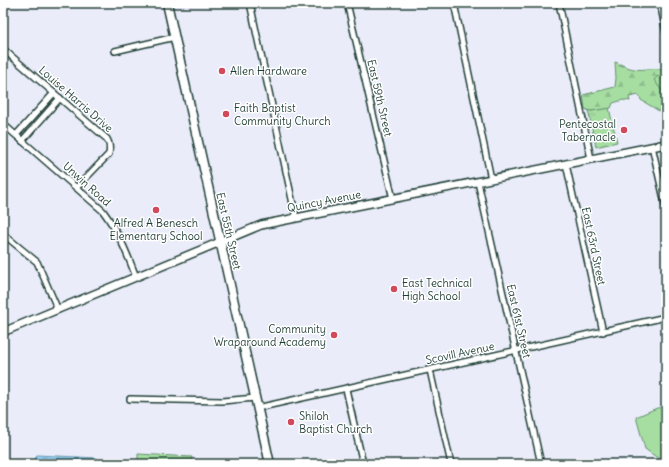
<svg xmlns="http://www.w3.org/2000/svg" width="669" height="467" font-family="Delius,sans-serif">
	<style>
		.grass { fill: url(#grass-tufts); stroke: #628e6b }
		.forest { fill: url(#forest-firs); stroke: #628e6b }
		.pitch { fill: #a6dea2; stroke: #628e6b }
		.water { fill: url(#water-waves); stroke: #6797aa }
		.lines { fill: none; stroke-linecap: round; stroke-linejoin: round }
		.shore { stroke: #4f7982; stroke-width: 1 }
		.street-casing { stroke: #1f3d34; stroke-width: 8 }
		.secondary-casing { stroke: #1f3d34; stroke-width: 10 }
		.primary-casing { stroke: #1f3d34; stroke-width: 11 }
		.street { stroke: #fff; stroke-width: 5 }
		.secondary { stroke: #fff; stroke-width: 7 }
		.primary { stroke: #fff; stroke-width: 8 }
		.poi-dot { fill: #d1495b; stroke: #fff; stroke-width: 1.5 }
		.labels { text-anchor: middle; stroke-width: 3; stroke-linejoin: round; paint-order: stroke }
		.poi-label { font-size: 11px; fill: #1f3d34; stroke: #fff; text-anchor: start }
		.street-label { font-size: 11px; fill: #1f3d34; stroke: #fff }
	</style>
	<defs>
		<pattern id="grass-tufts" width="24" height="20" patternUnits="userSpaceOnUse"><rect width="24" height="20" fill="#a6dea2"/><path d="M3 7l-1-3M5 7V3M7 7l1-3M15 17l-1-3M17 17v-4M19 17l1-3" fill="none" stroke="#8ebf8c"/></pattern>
		<pattern id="forest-firs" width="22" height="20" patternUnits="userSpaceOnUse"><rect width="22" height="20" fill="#a6dea2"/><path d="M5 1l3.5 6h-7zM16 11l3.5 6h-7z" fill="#8ebf8c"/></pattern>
		<pattern id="water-waves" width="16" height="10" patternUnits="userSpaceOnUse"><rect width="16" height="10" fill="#97d3f8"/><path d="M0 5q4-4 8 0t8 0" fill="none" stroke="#82b6d5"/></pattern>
	</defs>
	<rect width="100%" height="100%" fill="#eaecfa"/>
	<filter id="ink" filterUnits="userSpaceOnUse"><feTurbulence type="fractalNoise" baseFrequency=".025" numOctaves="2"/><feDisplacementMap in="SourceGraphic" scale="8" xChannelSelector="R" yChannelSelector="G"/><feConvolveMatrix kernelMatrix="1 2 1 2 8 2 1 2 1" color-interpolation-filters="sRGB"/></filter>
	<g filter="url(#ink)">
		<g class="grass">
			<path d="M658,75L666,83V100L661,101L662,91L654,80Z"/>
			<path d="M609,108L617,142L596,147L588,110L591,111Z"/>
		</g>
		<path class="forest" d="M615,62C621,64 627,68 634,69C644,71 656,66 666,71V83L658,76L654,80L662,91L663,110L659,111L641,100L639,95L629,97L630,101L623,100L613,103L611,108L591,111L585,109L583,95L615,87L616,78Z"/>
		<g class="pitch">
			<path d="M666,407V464L645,449L636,417L657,408Z"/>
			<path d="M138,454L192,457L191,464H138Z"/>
		</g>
		<path class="water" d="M37,455L97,458L98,460V464H35L36,456Z"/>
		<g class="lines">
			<path class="shore" d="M39,464L40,460L42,459L93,462L94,464"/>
			<defs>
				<g id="street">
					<path d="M250,3L296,218"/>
					<path d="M347,3L393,199"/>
					<path d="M454,3L491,179"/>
					<path d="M559,3L591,159"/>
					<path d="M660,3L666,32"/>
					<path d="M3,49L107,139C110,144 110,149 109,154L77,187"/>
					<path d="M115,51L175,37"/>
					<path d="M3,124L103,211C118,231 127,253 136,277"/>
					<path d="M16,135L54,93"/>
					<path d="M22,141L60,98"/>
					<path d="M652,146L666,208"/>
					<path d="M566,164L603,332"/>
					<path d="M478,182L541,464"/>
					<path d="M3,234L37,262L58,310"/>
					<path d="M430,370L451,464"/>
					<path d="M346,389L363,464"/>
					<path d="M130,399L222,401L255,398"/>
					<path d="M257,408L666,317"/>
				</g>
				<path id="secondary" d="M3,332L261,225L666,144"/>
				<path id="primary" d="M167,3L270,464"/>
			</defs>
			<use href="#street" class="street-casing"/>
			<use href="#secondary" class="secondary-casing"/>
			<use href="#primary" class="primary-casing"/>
			<use href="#street" class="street"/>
			<use href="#secondary" class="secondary"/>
			<use href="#primary" class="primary"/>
		</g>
	</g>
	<g class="poi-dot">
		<circle cx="222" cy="71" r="4"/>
		<circle cx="226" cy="114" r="4"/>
		<circle cx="624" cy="130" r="4"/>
		<circle cx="156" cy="210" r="4"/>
		<circle cx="394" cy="289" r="4"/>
		<circle cx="334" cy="335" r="4"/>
		<circle cx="291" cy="422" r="4"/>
	</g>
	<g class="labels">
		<g class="poi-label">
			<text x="230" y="75">Allen Hardware</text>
			<text x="234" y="112">Faith Baptist<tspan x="234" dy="13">Community Church</tspan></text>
			<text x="616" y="128" text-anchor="end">Pentecostal<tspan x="616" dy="13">Tabernacle</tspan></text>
			<text x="156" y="227" text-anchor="middle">Alfred A Benesch<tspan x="156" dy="13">Elementary School</tspan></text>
			<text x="402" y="287">East Technical<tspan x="402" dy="13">High School</tspan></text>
			<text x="326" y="333" text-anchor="end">Community<tspan x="326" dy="13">Wraparound Academy</tspan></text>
			<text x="299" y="420">Shiloh<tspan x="299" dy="13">Baptist Church</tspan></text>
		</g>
		<g class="street-label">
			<text transform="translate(380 98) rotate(77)" y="4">East 59th Street</text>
			<text transform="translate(76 99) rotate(41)" y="4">Louise Harris Drive</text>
			<text transform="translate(87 184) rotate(42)" y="4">Unwin Road</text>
			<text transform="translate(324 201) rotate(-11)" y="4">Quincy Avenue</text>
			<text transform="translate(229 231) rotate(77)" y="4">East 55th Street</text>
			<text transform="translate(594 246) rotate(78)" y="4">East 63rd Street</text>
			<text transform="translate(519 321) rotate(77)" y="4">East 61st Street</text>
			<text transform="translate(460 353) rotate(-12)" y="4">Scovill Avenue</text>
		</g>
	</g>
	<rect width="669" height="467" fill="none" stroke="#fff" stroke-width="16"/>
	<rect x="8" y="8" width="653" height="451" fill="none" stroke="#1f3d34" stroke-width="1.5" filter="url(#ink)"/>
</svg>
